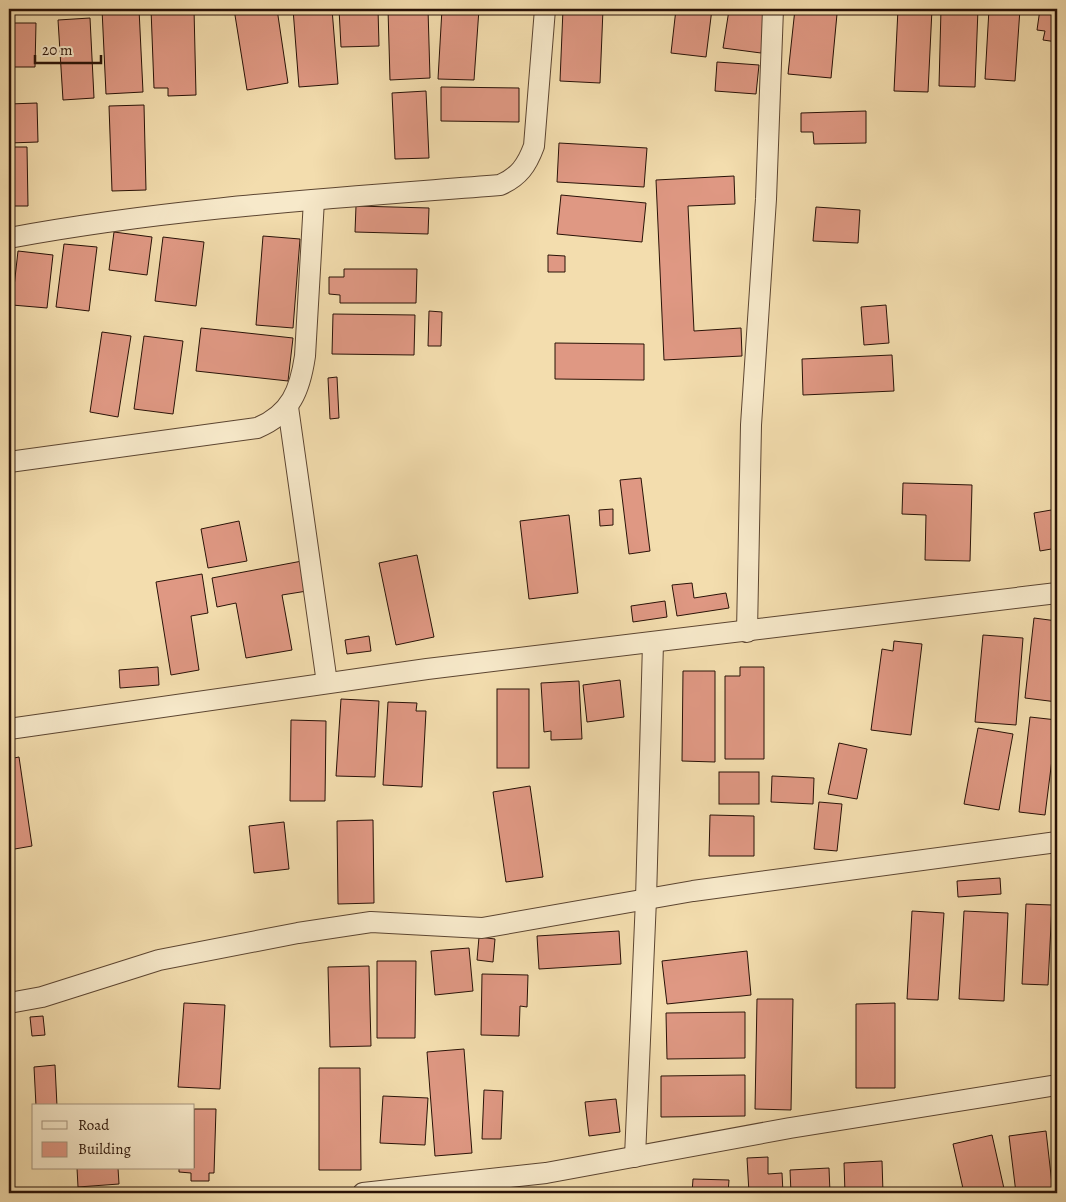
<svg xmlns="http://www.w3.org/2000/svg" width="1066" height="1202" font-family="Alegreya,serif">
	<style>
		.building { fill: #df9883; stroke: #291207 }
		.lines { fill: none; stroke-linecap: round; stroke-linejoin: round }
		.street-casing { stroke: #5c4531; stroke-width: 22 }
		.street { stroke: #f7e9ca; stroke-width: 20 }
	</style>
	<rect width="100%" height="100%" fill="#f3ddae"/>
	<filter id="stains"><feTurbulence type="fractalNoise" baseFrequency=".004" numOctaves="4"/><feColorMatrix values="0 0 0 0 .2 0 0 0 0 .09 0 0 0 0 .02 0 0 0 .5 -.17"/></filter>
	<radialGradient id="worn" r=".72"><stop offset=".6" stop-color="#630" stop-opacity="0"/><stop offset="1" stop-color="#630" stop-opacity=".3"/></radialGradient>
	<g class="building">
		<path d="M102,9H139L143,92L106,94Z"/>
		<path d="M151,9H194L196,95L168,96V88H154Z"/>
		<path d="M234,9H277L288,83L247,90Z"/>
		<path d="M293,9H332L338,84L299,87Z"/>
		<path d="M339,9H378L379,46L341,47Z"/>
		<path d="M388,9H428L430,78L390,80Z"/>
		<path d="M442,9H479L474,80L438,79Z"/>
		<path d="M563,9H603L600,83L560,81Z"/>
		<path d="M676,9H712L706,57L671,53Z"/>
		<path d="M754,9H768L761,53L723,48L729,10L754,14Z"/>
		<path d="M795,9L837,14L831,78L788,74Z"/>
		<path d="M898,9H932L928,92L894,91Z"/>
		<path d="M941,9H978L975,87L939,86Z"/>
		<path d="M989,9H1020L1015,81L985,79Z"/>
		<path d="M1040,9H1057V42L1043,40L1045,31L1037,30Z"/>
		<path d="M90,18L94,98L63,100L58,20Z"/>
		<path d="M9,23H36L35,67H9Z"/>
		<path d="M717,62L759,65L756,94L715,91Z"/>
		<path d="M441,87L519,88V122L441,121Z"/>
		<path d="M426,91L429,158L395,159L392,93Z"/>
		<path d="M37,103L38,142L9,143V104Z"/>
		<path d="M144,105L146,190L112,191L109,106Z"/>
		<path d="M866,111V143L814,144L813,132H801V113Z"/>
		<path d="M559,143L647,148L644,187L557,182Z"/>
		<path d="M9,147H27L28,206H9Z"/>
		<path d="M734,176L735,204L688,206L694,331L741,328L742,356L664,360L656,180Z"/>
		<path d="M561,195L646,203L642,242L557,234Z"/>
		<path d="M356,206L429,208L428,234L355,232Z"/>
		<path d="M816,207L860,210L858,243L813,241Z"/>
		<path d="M114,232L152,237L147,275L109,270Z"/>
		<path d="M263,236L300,239L293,328L256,325Z"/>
		<path d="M163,237L204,242L196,306L155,301Z"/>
		<path d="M64,244L97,247L89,311L56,307Z"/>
		<path d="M18,251L53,255L47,308L12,305Z"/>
		<path d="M548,255L565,256V272H548Z"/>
		<path d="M344,269H417L416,303H340V295L329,294V277H344Z"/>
		<path d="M886,305L889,343L864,345L861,307Z"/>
		<path d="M429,311L442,312L441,346H428Z"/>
		<path d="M333,314L415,315L414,355L332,354Z"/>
		<path d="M201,328L293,338L288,381L196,371Z"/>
		<path d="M102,332L131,336L118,417L90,412Z"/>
		<path d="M144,336L183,341L173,414L134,409Z"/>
		<path d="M555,343L644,344V380L555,379Z"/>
		<path d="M892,355L894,391L803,395L802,359Z"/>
		<path d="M337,377L339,418L330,419L328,378Z"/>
		<path d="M641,478L650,551L629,554L620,480Z"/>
		<path d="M903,483L972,485L970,561L925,560L926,515L902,514Z"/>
		<path d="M613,509V525L600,526L599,510Z"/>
		<path d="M1057,509V548L1040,551L1034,513Z"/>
		<path d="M569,515L578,593L529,599L520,521Z"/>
		<path d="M239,521L247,561L208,568L201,529Z"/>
		<path d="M417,555L434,637L396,645L379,563Z"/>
		<path d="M302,561L307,591L282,595L292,650L246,658L236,603L217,607L212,578Z"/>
		<path d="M202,574L208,613L191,616L199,670L171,675L156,582Z"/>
		<path d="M692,583L694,598L726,593L729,608L677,616L672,585Z"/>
		<path d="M665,601L667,617L633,622L631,606Z"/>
		<path d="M1034,618L1057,621V702L1025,698Z"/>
		<path d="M983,635L1023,638L1016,725L975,722Z"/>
		<path d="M369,636L371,651L347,654L345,640Z"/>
		<path d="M894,641L922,644L911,735L871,730L882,649L893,651Z"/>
		<path d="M158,667L159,685L120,688L119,670Z"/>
		<path d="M740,667H764V759H725V676H740Z"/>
		<path d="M683,671H715V762L682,761Z"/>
		<path d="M620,680L624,717L587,722L583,685Z"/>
		<path d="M579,681L582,739L551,740V731L544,732L541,683Z"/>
		<rect x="497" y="689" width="32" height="79"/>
		<path d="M341,699L379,701L375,777L336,776Z"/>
		<path d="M388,702L417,703L416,711H426L422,787L383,785Z"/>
		<path d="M1030,717L1057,720L1045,815L1019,812Z"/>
		<path d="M291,720L326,721L325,801H290Z"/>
		<path d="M978,728L1013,734L999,810L964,804Z"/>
		<path d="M839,743L867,749L857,799L828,794Z"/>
		<path d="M19,757L32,846L9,850V759Z"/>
		<rect x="719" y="772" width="40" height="32"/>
		<path d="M772,776L814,778L813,804L771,802Z"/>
		<path d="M530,786L543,877L506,882L493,792Z"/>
		<path d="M819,802L842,804L837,851L814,849Z"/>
		<path d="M710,815L754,816V856H709Z"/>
		<path d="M373,820L374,903L338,904L337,821Z"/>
		<path d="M284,822L289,869L254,873L249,826Z"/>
		<path d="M1000,878L1001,894L958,897L957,881Z"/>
		<path d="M1026,904L1052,905L1048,985L1022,984Z"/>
		<path d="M912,911L944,913L938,1000L907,999Z"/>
		<path d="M964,911L1008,913L1004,1001L959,999Z"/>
		<path d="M619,931L621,964L539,969L537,936Z"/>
		<path d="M479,937L495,939L493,962L477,960Z"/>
		<path d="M469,948L473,991L435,995L431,951Z"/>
		<path d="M747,951L751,995L667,1004L662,961Z"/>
		<path d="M377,961H416L415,1038H377Z"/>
		<path d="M369,966L371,1046L330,1047L328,967Z"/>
		<path d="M482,974L528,975L527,1007L520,1006L519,1036L481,1035Z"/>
		<path d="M757,999H793L791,1110L755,1109Z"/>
		<path d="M184,1003L225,1005L220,1089L178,1087Z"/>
		<path d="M895,1003V1088H856V1004Z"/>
		<path d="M745,1012V1058L667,1059L666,1013Z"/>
		<path d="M43,1016L45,1035L32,1036L30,1017Z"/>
		<path d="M464,1049L472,1153L435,1156L427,1052Z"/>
		<path d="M55,1065L57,1106H36L34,1067Z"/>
		<path d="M319,1068H360L361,1170H319Z"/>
		<path d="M745,1075V1116L661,1117V1076Z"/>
		<path d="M484,1090L503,1091L501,1139H482Z"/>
		<path d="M383,1096L428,1098L425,1145L380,1143Z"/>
		<path d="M616,1099L620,1132L589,1136L585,1102Z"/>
		<path d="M194,1109H216L214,1173H209V1181H191V1173L179,1172V1168H194Z"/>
		<path d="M1046,1131L1053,1193H1016L1009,1136Z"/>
		<path d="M992,1135L1005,1193H964L953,1144Z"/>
		<path d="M1057,1135V1168L1053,1136Z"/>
		<path d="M768,1157V1174L782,1173L783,1193H749L747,1158Z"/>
		<path d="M882,1161L883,1193H845L844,1163Z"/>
		<path d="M77,1168H118L119,1184L78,1187Z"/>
		<path d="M829,1168L830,1193H791L790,1170Z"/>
		<path d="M693,1179L729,1180L728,1193H692Z"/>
	</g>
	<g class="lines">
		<defs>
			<g id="street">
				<path d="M9,238C170,208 336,198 500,185C519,177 527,165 534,146L545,9"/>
				<path d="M288,407L327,683"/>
				<path d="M9,462L257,428C291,414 300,390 305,356L314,200"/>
				<path d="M747,632L751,425L766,199L773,9"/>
				<path d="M9,729L427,669L1057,593"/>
				<path d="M9,1003L42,997L159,960L298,933L371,922L482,928L693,891L1057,842"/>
				<path d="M635,1157L646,899L653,643"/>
				<path d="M363,1193L546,1173L790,1128L1057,1085"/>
			</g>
		</defs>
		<use href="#street" class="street-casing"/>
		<use href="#street" class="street"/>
	</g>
	<rect width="1066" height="1202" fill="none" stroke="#f3ddae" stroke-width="30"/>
	<rect x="10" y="10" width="1046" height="1182" fill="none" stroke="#291207" stroke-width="2.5"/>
	<rect x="15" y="15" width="1036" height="1172" fill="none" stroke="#291207"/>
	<rect x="32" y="1104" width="162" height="65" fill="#f7e9ca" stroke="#a5937c"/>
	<rect x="42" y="1121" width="25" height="8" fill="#f7e9ca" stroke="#a5937c"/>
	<text x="78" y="1130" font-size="15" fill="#291207">Road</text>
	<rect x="42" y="1142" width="25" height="15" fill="#df9883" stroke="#a5937c"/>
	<text x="78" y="1154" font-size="15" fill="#291207">Building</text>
	<path d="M35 55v8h66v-8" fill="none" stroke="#291207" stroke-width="2.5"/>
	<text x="42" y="55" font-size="15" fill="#291207" stroke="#f7e9ca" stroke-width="4" paint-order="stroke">20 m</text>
	<rect width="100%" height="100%" filter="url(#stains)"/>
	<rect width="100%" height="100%" fill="url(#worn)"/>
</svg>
